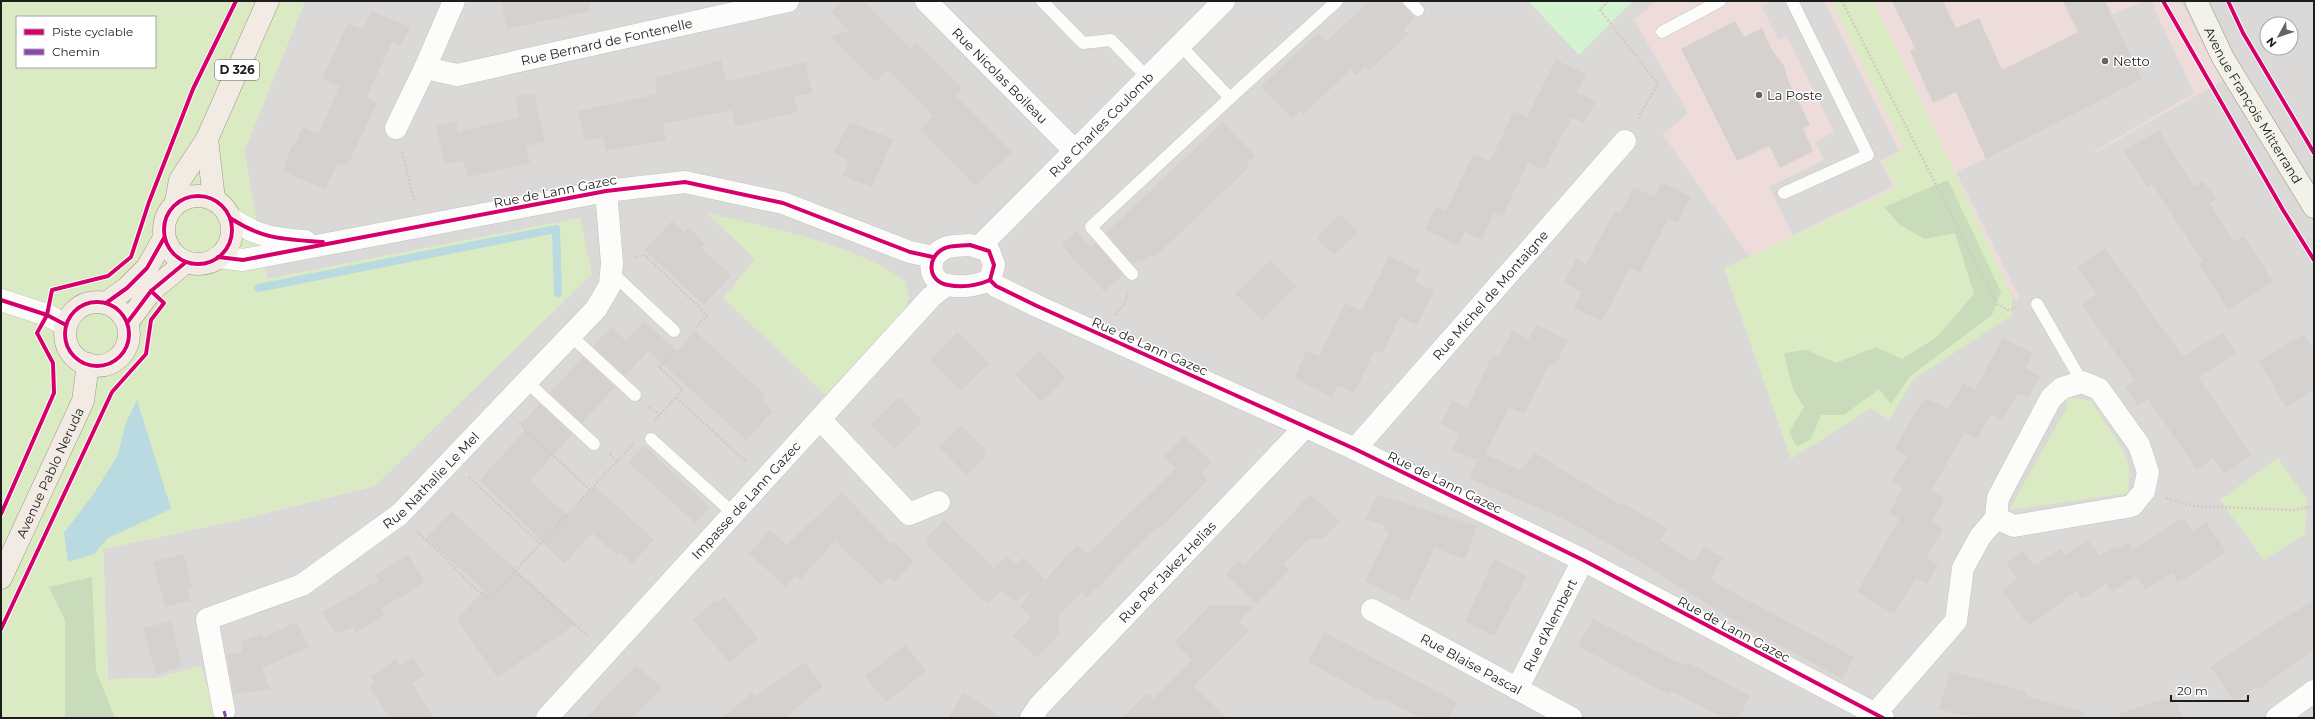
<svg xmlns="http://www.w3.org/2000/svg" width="2315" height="719" font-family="Montserrat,sans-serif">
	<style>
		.residential { fill: #dbd9d7; fill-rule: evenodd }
		.commercial { fill: #eedcdb }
		.grass { fill: #daeac3; fill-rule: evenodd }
		.forest { fill: #c8dbba }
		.park { fill: #d3f3d1 }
		.parking { fill: #dad9d7 }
		.water { fill: #b8dae0 }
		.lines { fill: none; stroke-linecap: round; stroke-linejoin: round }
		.stream { stroke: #b8dae0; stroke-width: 8 }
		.building { fill: #d4d1cf }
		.lane-casing { stroke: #c4c3c2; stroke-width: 13 }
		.street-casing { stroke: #c4c3c2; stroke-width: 23 }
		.secondary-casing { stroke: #96957e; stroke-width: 23 }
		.primary-casing { stroke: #a29682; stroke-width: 23 }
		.path { stroke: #d7c7c5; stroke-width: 2.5; stroke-dasharray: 2 2; stroke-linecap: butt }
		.lane { stroke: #fcfcfb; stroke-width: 12 }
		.street { stroke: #fcfcfb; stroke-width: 22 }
		.secondary { stroke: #f3f2e9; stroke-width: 22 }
		.primary { stroke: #f1ebe3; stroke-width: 22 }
		.quiet { stroke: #8e44ad; stroke-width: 3; stroke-dasharray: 6 3; stroke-linecap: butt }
		.cycleway-casing { stroke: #fff; stroke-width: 6 }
		.cycleway { stroke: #d6006c; stroke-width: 4 }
		.poi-dot { fill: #656463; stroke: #fff; stroke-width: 1.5 }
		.labels { text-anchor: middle; stroke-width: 3; stroke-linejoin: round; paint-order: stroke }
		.shield { fill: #fff; stroke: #616161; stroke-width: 1 }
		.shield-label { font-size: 12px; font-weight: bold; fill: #1d1d1d }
		.street-label { font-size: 13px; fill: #1d1d1d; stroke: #fff }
		.poi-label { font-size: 13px; fill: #1d1d1d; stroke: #fff; text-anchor: start }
	</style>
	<rect width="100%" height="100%" fill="#ece9e6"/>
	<path class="residential" d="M305,1H2314V718H216L201,666L157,678L108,679L103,549L234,521L375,486L580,218L267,279L244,151ZM2267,24H2291V48H2267Z"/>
	<path class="commercial" d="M1656,1H2181L2222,81L2091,155L2133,221L2016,301L1948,168L1755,259L1746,252L1663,135L1688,113L1634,20Z"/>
	<g class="grass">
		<path d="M1,1H305L244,151L267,279L580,218L592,274L375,486L234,521L103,549L108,679L157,678L201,666L216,718H1ZM17,17H155V67H17Z"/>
		<path d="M1831,1H1874L2013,297L2012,315L1913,380L1889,420L1871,408L1791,459L1724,268L1896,188L1883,162L1904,148Z"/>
		<path d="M707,213C774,229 848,241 905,281L909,297L903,314L829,398L723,298L755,259Z"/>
		<path d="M2068,397L2091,401L2124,451L2130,472L2128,493L2009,510L2066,409Z"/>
		<path d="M2278,458L2307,500L2305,534L2264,560L2220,500Z"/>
	</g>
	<g class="forest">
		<path d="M1948,180L2001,292L1992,315L1910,376L1891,404L1879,389L1844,415H1821L1811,439L1797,447L1789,432L1804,407L1793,389L1784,353L1807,350L1836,363L1876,347L1902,359L1937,337L1974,294L1955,233L1925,239L1900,225L1884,207Z"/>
		<path d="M92,577L96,671L115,718H65V620L49,587Z"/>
	</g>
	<path class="park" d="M1528,1H1633L1579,55Z"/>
	<g class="parking">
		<path d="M1771,1H1824L1899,151L1880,161L1893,186L1793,235L1769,187L1824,160L1815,142L1834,132L1787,36L1778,40L1761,6Z"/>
		<path d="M2145,1H2151L2194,93L2095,151L2139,222L2077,267L2020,299L1956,172L1986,159L2142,79L2111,15Z"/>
		<path d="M673,412L739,471L714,496L651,439Z"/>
		<path d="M258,541L285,591L228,611L207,560Z"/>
	</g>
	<path class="water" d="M137,400L171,509L108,538L94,554L68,562L64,533L93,495L118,455L125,425Z"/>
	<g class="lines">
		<path class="stream" d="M258,288L556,229L558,293"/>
	</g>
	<g class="building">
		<path d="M501,1H589L590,11L507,29Z"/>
		<path d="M843,1H864L910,48L916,43L962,89L955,96L1012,152L975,186L920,129L933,117L922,104L888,70L875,82L830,36L849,31L831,12Z"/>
		<path d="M1369,1H1402L1404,6L1415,17L1404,29L1408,34L1369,71L1365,67L1356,76L1351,69L1304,114L1301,111L1292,119L1261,86L1318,33L1326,42Z"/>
		<path d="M1892,1H1943L1956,28L1979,18L2002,70L2078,32L2063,1H2105L2142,79L1986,159L1956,92L1933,103L1910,51L1915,48Z"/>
		<path d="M372,11L410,27L401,46L392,42L366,98L377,103L347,166L338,163L325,190L283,171L292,145L294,146L303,127L319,134L339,86L322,79L348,23L363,29Z"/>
		<path d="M1735,21L1744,37L1762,28L1772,50L1784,66L1788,80L1810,125L1803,129L1813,151L1780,168L1769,146L1737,161L1681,49Z"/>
		<path d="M721,60L726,82L805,62L812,93L794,97L798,112L755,122L735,126L732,110L663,124L666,140L606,151L603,137L585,141L578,111L657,94L655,78Z"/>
		<path d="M1556,60L1586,74L1577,92L1596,101L1584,123L1572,117L1544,170L1528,163L1502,217L1493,213L1482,240L1465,232L1458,246L1425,229L1436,206L1446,211L1473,154L1490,161L1514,111L1527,117Z"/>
		<path d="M534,93L545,142L526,146L530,163L468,177L463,160L444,164L436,126L456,121L458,132L519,117L515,97Z"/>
		<path d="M850,122L893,139L872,187L843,176L849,160L833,153Z"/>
		<path d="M1223,122L1255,156L1246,164L1249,167L1154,258L1150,254L1142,262L1139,259L1134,265L1106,233Z"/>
		<path d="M2159,130L2194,187L2203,181L2216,199L2210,203L2234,242L2244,236L2273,282L2228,310L2199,264L2203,261L2152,184L2148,187L2124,151Z"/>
		<path d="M1662,182L1691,197L1677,223L1668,219L1640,273L1630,268L1602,321L1574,308L1582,292L1564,283L1576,259L1586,264L1615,211L1620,213L1634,187L1654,197Z"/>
		<path d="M1340,214L1358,232L1334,255L1316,237Z"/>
		<path d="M672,221L684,232L688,227L705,244L701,248L731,275L704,305L644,250Z"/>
		<path d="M1076,231L1091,247L1095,243L1123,275L1104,291L1061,245Z"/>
		<path d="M2105,248L2183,357L2223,332L2236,353L2198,377L2251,455L2225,474L2213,458L2197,470L2148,399L2138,406L2125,387L2134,380L2082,304L2096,294L2077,267Z"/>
		<path d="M1389,256L1420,271L1414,282L1434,291L1417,325L1400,317L1382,354L1375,350L1354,393L1338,385L1332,397L1294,378L1307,350L1319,356L1345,303L1362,311Z"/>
		<path d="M1270,260L1297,286L1262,320L1235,294Z"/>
		<path d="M644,321L677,351L695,331L765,395L761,400L773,411L746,440L648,351L625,376L593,346L611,327L626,341Z"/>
		<path d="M1537,325L1568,340L1555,366L1550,364L1524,414L1509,407L1485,454L1520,470L1535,453L1621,505L1622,503L1667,528L1660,540L1694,562L1704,547L1723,558L1710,580L1854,657L1842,679L1725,615L1642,563L1568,521L1469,478L1478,460L1452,451L1459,433L1440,424L1452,401L1467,408L1493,354L1499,357L1512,331L1529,339Z"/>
		<path d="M957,332L989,363L961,391L930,360Z"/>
		<path d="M2304,334L2314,350V390L2286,407L2259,361Z"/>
		<path d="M2003,338L2033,353L2025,368L2040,376L2028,398L2018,393L2003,420L1991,414L1977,439L1964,433L1931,491L1945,498L1932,522L1943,529L1926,557L1938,564L1927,584L1916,578L1894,614L1857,592L1899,519L1889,513L1903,487L1892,481L1907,456L1894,449L1922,401L1924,402L1926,398L1948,409L1963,383L1975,389Z"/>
		<path d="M1040,351L1066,378L1041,402L1015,374Z"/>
		<path d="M583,357L615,387L582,423L550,393Z"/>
		<path d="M899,397L922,421L894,449L871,424Z"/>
		<path d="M540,404L572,434L530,481L568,516L595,486L654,540L632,564L619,552L617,555L592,533L564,564L480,480L526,429L521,424Z"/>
		<path d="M960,425L988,453L966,475L939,447Z"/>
		<path d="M1184,436L1212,462L1202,473L1208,480L1161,528L1159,526L1131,552L1096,590L1095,589L1086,598L1081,592L1058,616L1060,634L1037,658L1013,636L1031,617L1020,607L1031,589L1015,602L1002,590L987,604L924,541L944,520L994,568L1007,556L1016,565L1024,557L1045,580L1077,545L1088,554L1176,468L1163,457Z"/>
		<path d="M644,445L709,507L695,523L628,462Z"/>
		<path d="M842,492L891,544L894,541L914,562L895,581L890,577L881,585L835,541L800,580L795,576L785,587L749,553L770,530L787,545Z"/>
		<path d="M1310,494L1340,521L1323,539H1309L1283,565L1289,570L1256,604L1226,574L1239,560L1244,565Z"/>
		<path d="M1378,495L1477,526L1465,559L1435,548L1408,602L1365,581L1389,532L1384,530L1386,526L1365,519Z"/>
		<path d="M451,511L576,624L497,677L457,619L484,590L426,539Z"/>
		<path d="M2183,518L2192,531L2206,522L2226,551L2178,583L2172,573L2146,590L2136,576L2112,592L2106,583L2082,599L2076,591L2029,626L2002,591L2017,579L2006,564L2023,551L2034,566L2061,549L2065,555L2088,540L2100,556L2115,546L2117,549L2128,542L2133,550Z"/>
		<path d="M184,554L192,588L188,589L191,600L165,607L153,562Z"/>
		<path d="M408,555L425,582L381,609L384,616L356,632L353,627L336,634L322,612L379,580L375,575Z"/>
		<path d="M1494,559L1527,576L1494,636L1465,621Z"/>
		<path d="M724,597L758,638L730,663L693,620L715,600L717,603Z"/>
		<path d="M2314,599V649L2258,690L2255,687L2235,702L2210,667Z"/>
		<path d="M1210,605L1254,606L1239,621L1248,631L1194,686L1227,718H1122L1147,693L1153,699L1192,660L1174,643Z"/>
		<path d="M1593,619L1685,666L1687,662L1750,696L1739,718H1724L1671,691L1669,695L1578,646Z"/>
		<path d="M171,621L182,667L156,674L143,628Z"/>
		<path d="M297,622L309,647L262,668L270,689L234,694L226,654L242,652L241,642L261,634L262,638Z"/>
		<path d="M1324,632L1457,702L1449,718H1421L1382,698L1380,701L1308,662Z"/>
		<path d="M905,645L926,671L886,702L865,676Z"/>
		<path d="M412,657L425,675L412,684L434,718H390L370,687L375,683L370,677L396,659L400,666Z"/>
		<path d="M805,662L823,686L785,718H722L753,692L756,696Z"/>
		<path d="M636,665L662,688L633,718H586Z"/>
		<path d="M1950,671L2027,692L2026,696L2084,712L2083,718H1974L1939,709Z"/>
		<path d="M964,693L1002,718H948Z"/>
		<path d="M2175,696L2182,718H2119V713Z"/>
	</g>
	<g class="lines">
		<defs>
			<g id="lane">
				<path d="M1042,1L1083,43L1111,40L1147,77"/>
				<path d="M1409,1L1418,10"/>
				<path d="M1662,32L1720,1"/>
				<path d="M1180,45L1230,98L1337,1"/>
				<path d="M1784,193L1868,155L1792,1"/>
				<path d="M611,272L674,331"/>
				<path d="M1132,274L1091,227L1230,98"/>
				<path d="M2037,304L2082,382"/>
				<path d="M571,336L635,395"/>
				<path d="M527,382L594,444"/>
				<path d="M651,439L733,513"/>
			</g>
			<g id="street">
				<path id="s1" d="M926,1L1074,150"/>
				<path id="s2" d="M425,68L457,75L788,1"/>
				<path d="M396,128L425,68L454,1"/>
				<path d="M230,218C257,236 274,239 305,241"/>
				<path d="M970,245L989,251L994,265L990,280C976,286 963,288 948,285C928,282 926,258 943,249C949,245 962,246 970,245Z"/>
				<path id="s3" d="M979,247L1224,1"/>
				<path d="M218,257L243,260L606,191L685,182L783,203L910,252L933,257"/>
				<path d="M990,280L996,286L1037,306L1355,449L1583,560L1883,718"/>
				<path d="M1,300L47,315L66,325"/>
				<path d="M820,419L909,514L939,502"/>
				<path id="s4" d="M1355,449L1625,141"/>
				<path id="s5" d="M1372,610L1571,718"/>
				<path id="s6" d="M1517,689L1583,560"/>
				<path id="s7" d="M224,711L207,619L302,585L400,514L596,309L610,285L612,263L606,191"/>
				<path d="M1875,714L1956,621L1963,568L1980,537L1996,518L1998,498L2051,398L2062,388L2082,382L2099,389L2139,445L2148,472L2144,491L2132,506L2014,526L1996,518"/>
				<path id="s8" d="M547,718L931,297L946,285"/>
				<path id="s9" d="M1031,718L1039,706L1305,427"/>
				<path d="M2277,718L2314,691"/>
			</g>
			<g id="secondary">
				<path id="s10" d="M2196,1L2223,58L2314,207"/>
			</g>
			<g id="primary">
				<path d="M207,139L214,199"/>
				<circle cx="198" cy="230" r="34"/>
				<path d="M176,202L180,180L207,139L268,1"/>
				<circle cx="97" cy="334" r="32"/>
				<path d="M106,303L127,288L147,268L164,238"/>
				<path d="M127,323L151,291L186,262"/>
				<path id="s11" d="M1,578L83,401L88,364"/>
			</g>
		</defs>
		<use href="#lane" class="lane-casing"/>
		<use href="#street" class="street-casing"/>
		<use href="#secondary" class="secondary-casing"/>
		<use href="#primary" class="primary-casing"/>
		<g class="path">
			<path d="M1608,1L1600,10L1658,84L1637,120"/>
			<path d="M1842,1L1997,304L2008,310L2019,307"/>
			<path d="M2163,1L2183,35"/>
			<path d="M402,152L415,203"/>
			<path d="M2259,168L2314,260"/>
			<path d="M635,257L645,255L707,315L694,330"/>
			<path d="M1115,315L1125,302L1128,292"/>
			<path d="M674,351L659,367L683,390L676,397"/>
			<path d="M649,407L660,415"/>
			<path d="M655,420L676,397L746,462"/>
			<path d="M519,423L590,490"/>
			<path d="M610,454L617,461"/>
			<path d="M469,477L540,544"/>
			<path d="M2166,498L2193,506L2295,510L2314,506"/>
			<path d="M417,531L479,592L490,598L633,444"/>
			<path d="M515,571L589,637"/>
		</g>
		<use href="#lane" class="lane"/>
		<use href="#street" class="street"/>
		<use href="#secondary" class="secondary"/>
		<use href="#primary" class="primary"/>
		<path class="quiet" d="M224,711L226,718"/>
		<defs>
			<g id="cycleway">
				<path d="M2163,1L2283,210L2314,260"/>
				<path d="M2228,1L2243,33L2314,153"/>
				<circle cx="198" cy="230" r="34"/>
				<path d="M230,218C264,240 284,239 323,242"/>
				<path d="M970,245L989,251L994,265L990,280C976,286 963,288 948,285C928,282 926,258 943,249C949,245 962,246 970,245Z"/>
				<path d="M218,257L243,260L606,191L685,182L783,203L910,252L933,257"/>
				<path d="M990,280L996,286L1037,306L1355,449L1583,560L1883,718"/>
				<path d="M1,300L47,315L66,325"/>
				<circle cx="97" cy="334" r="32"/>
				<path d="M106,303L127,288L147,268L164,238"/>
				<path d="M127,323L151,291L186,262"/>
				<path d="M1,514L54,393L53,363L37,333L47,315L52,290L108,276L131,257L149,202L193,89L236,1"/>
				<path d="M1,629L112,392L146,354L151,320L164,303L151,291"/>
			</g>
		</defs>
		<use href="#cycleway" class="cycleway-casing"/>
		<use href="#cycleway" class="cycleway"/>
	</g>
	<g class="poi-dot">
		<circle cx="2105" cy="61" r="4"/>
		<circle cx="1759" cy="95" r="4"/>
	</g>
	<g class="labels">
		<rect class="shield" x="215" y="60" width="44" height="20" rx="3"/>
		<g class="shield-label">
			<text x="237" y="74">D 326</text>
		</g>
		<g class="street-label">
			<text dy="5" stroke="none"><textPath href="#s2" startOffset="186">Rue Bernard de Fontenelle</textPath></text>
			<text dy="5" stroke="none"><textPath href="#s1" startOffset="105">Rue Nicolas Boileau</textPath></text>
			<text dy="5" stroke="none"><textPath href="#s10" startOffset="119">Avenue François Mitterrand</textPath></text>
			<text dy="5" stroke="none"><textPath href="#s3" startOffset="173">Rue Charles Coulomb</textPath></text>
			<text transform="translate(555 191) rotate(-11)" y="5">Rue de Lann Gazec</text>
			<text dy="5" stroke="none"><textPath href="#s4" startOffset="205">Rue Michel de Montaigne</textPath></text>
			<text transform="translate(1150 346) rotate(24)" y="5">Rue de Lann Gazec</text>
			<text dy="5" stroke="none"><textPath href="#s11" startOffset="116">Avenue Pablo Neruda</textPath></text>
			<text dy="5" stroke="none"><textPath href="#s7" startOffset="361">Rue Nathalie Le Mel</textPath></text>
			<text transform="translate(1445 482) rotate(26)" y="5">Rue de Lann Gazec</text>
			<text dy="5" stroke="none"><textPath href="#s8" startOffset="295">Impasse de Lann Gazec</textPath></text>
			<text dy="5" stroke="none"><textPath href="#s9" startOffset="200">Rue Per Jakez Helias</textPath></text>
			<text dy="5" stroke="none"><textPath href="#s6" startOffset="72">Rue d'Alembert</textPath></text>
			<text transform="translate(1734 629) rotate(28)" y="5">Rue de Lann Gazec</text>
			<text dy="5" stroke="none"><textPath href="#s5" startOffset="113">Rue Blaise Pascal</textPath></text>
		</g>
		<g class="poi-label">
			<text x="2113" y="66">Netto</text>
			<text x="1767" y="100">La Poste</text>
		</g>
	</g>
	<rect width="2315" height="719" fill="none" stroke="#1d1d1d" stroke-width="4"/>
	<rect x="16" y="16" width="140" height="52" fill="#ffffff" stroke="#a5a5a5"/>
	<rect x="24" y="29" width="20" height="6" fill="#d6006c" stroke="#a5a5a5"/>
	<text x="52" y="36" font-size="12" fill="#1d1d1d">Piste cyclable</text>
	<rect x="24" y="49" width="20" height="6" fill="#8e44ad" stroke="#a5a5a5"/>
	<text x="52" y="56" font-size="12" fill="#1d1d1d">Chemin</text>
	<g transform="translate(2279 36) rotate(230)"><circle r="19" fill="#ffffff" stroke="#a5a5a5"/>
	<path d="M0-3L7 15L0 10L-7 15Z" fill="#656463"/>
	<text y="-6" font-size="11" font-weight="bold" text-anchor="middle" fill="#1d1d1d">N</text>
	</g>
	<path d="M2171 695v6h77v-6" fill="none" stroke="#1d1d1d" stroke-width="2"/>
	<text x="2177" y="695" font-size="12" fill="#1d1d1d" stroke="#ffffff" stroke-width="3" paint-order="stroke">20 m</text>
</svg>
